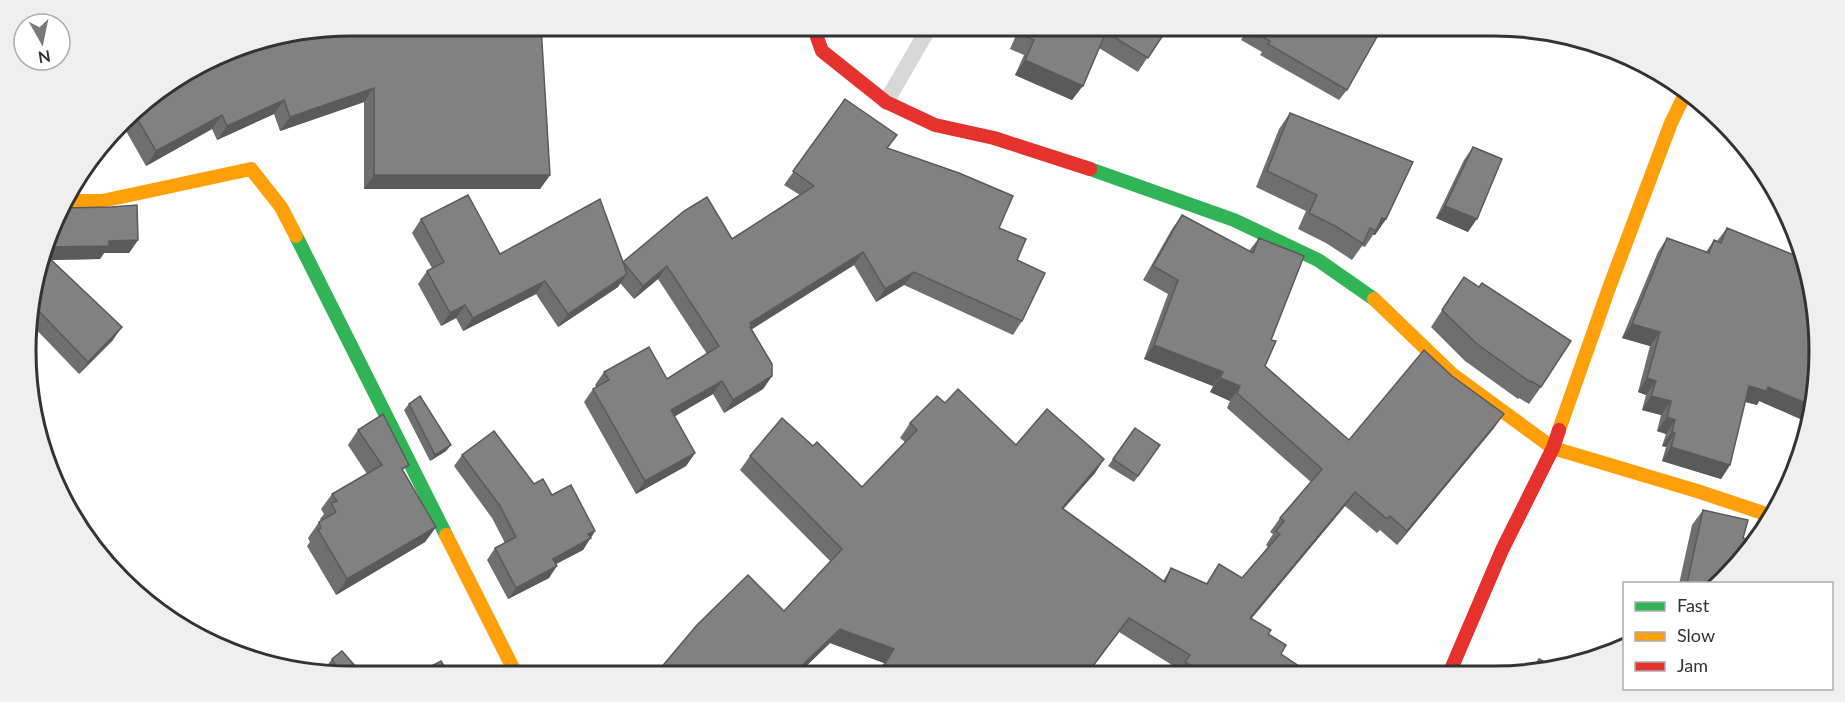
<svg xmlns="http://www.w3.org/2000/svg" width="1845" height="702" font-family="Lato,sans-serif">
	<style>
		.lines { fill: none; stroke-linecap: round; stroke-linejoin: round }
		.lane { stroke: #d7d7d7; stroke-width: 16 }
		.fast { stroke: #30b455; stroke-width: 14 }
		.slow { stroke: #ff9f0a; stroke-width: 14 }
		.jam { stroke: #e5322d; stroke-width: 14 }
		.wall { fill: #6f6f6f }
		.shaded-wall { fill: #5a5a5a }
		.building { fill: #818181; stroke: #5a5a5a; stroke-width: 1.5 }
		.rim { fill: none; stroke: #333; stroke-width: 3 }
	</style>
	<rect width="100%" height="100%" fill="#fff"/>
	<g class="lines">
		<path class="lane" d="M886,102L930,26"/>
		<g class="fast">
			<path d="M1090,169L1234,220L1318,260L1374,299"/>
			<path d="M296,236L446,535"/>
		</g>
		<g class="slow">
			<path d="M65,201H102L251,169L281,207L296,236"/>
			<path d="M1374,299L1453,375L1553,448L1697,491L1772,516"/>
			<path d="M1559,430L1609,288L1671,123L1687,90"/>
			<path d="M446,535L517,676"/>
		</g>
		<g class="jam">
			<path d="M813,26L822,51L886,102L935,125L994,138L1090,169"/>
			<path d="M1449,674L1502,550L1553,448L1559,430"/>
		</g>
	</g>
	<g class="wall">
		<path d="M351,26L550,175L540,189H364V102L280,131L274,114L217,140L212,129L146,166L122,124L137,106Z"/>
		<path d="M1020,26H1172L1167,33L1164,32L1138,72L1099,48L1072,100L1015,75L1024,55L1010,49Z"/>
		<path d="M1250,26H1383L1347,90L1339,100L1260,55L1262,52L1241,40Z"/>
		<path d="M845,99L887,148L999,228L1017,260L1022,321L1013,335L904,285L876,302L854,265L751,330L772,376L763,389L724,413L713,394L674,416L695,453L686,466L636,494L584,402L593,389L596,387L595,385L604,372L667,379L707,354L658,279L634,299L620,283L618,287L558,327L536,294L463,331L456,318L441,326L418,284L427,271L432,268L412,233L421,219L500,254L623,262L732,239L800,195L784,185Z"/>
		<path d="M1290,113L1386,219L1375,235H1373L1365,247L1362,246L1352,260L1326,243L1298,229L1306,211L1256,187L1279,129Z"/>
		<path d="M1473,147L1468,232L1436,218L1464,160Z"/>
		<path d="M63,208L138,240L129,253H104L100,259L51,260L113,340L79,374L29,322L28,308Z"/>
		<path d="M1182,215L1249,251L1259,238L1271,340L1265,366L1349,440L1494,428L1397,545L1380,530L1377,533L1345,506L1252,618L1268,634L1281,654L1311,674L1176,675L1180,670L1119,632L1087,675H877L884,663L830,643L797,675L654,676L784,611L831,562L740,470L750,456L813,446L862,487L905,442L900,438L910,423L945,403L1016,445L1104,459L1095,473L1063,509L1163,581L1171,568L1206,584L1219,564L1242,578L1268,547L1266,545L1273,534L1270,532L1280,518L1311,482L1227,408L1230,401L1210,392L1213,386L1144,359L1168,294L1143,280L1172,229Z"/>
		<path d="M1727,228L1759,401L1757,405L1745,402L1730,465L1721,479L1662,461L1666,447L1662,446L1666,434L1657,431L1661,415L1642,410L1646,395L1638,392L1650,346L1622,338L1658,252L1667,238L1706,252L1714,240L1717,241Z"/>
		<path d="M1464,277L1541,387L1529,404L1519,398L1518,399L1465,361L1431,327Z"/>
		<path d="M409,404L451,445L446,451L430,461L404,410Z"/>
		<path d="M1135,428L1160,445L1134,482L1108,466Z"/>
		<path d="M358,430L404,472L436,527L425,542L336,595L307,546L310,542L308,538L319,522L321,521L320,519L324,514L321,509L332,494L367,474L348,445Z"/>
		<path d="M462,455L534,484L552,495L595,531L583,550L555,564L549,578L508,599L487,560L495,548L505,543L492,518L454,466Z"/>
		<path d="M1703,510L1743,538L1719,584H1679L1692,525Z"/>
		<path d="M332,659L351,676L324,673L323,671Z"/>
		<path d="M1539,659L1537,674H1529Z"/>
	</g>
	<g class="shaded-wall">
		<path d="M1168,26H1172L1167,33L1164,32Z"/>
		<path d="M1025,60L1083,86L1072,100L1015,75Z"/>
		<path d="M374,88L364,102L280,131L290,117Z"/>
		<path d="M284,100L274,114L217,140L227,126Z"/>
		<path d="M222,115L212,129L146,166L156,151Z"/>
		<path d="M374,175H550L540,189H364Z"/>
		<path d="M1445,206L1477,219L1468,232L1436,218Z"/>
		<path d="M1382,218L1386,219L1375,235H1373Z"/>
		<path d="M138,240L129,253H104L100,259L45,260L49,247L109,241Z"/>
		<path d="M863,252L854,265L747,332L750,323Z"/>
		<path d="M667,266L658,279L634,299L643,286Z"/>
		<path d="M914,272L904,285L876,302L885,289Z"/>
		<path d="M627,274L618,287L558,327L568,314Z"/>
		<path d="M545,281L536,294L463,331L473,318Z"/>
		<path d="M465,305L456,318L441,326L450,313Z"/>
		<path d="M1632,324L1660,332L1650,346L1622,338Z"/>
		<path d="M122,327L113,340L79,374L88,362Z"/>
		<path d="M1154,345L1223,372L1213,386L1144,359Z"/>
		<path d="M772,376L763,389L724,413L733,400Z"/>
		<path d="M1220,378L1240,386L1230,401L1210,392Z"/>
		<path d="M1647,378L1656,381L1646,395L1638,392Z"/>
		<path d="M722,381L713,394L662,424L671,410Z"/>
		<path d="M1749,386L1768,387L1810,405L1809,423L1759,401L1757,405L1739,400Z"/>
		<path d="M1651,396L1671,401L1661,415L1642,410Z"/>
		<path d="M1504,414L1494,428L1397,545L1407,531Z"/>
		<path d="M1667,417L1675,420L1666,434L1657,431Z"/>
		<path d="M1672,432L1675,433L1666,447L1662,446Z"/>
		<path d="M451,445L446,451L430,461L435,455Z"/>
		<path d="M1671,447L1730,465L1721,479L1662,461Z"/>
		<path d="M695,453L686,466L636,494L645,481Z"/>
		<path d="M1104,459L1095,473L1052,522L1062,508Z"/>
		<path d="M1355,492L1345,506L1240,632L1250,618Z"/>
		<path d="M436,527L425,542L336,595L347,579Z"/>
		<path d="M595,531L583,550L545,570L553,559L588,534Z"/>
		<path d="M557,566L549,578L508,599L516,588Z"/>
		<path d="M840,629L894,649L884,663L830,643L797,675H792Z"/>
	</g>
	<g class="building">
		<path d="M351,26H541L550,175H374V88L290,117L284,100L227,126L222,115L156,151L133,111L137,106L246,43Z"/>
		<path d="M1024,26H1169L1148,58L1106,32L1083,86L1025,60L1034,40L1021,34Z"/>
		<path d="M1251,26H1383L1347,90L1268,44L1270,41L1249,29Z"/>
		<path d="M845,99L897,135L887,148L959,173L1013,196L999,228L1026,239L1017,260L1045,273L1022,321L914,272L885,289L863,252L750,323L752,326L750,327L772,364V376L733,400L722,381L671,410L695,453L645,481L593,389L609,380L604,372L649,347L667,379L719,346L667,266L643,286L623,262L627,274L568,314L545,281L473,318L465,305L450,313L427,271L444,262L421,219L468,195L500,254L600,199L623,262L684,211L707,197L732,239L814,186L793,171Z"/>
		<path d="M1290,113L1413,162L1386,219L1382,218L1376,231L1370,228L1363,244L1337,227L1309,213L1317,195L1267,171Z"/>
		<path d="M1473,147L1502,159L1477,219L1445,206Z"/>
		<path d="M137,205L138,240L109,241V246L49,247L63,208L111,207Z"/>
		<path d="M1182,215L1253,253L1259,238L1304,256L1271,340L1276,341L1265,366L1349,440L1424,350L1452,376L1504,414L1407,531L1390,516L1387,519L1355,492L1250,618L1271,630L1268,634L1286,645L1281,654L1311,674H1206L1185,662L1190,655L1129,618L1086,675H878L894,649L840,629L792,675L654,676L697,625L748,575L784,611L842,549L750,456L782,418L813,446L817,442L862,487L917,430L910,423L937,396L945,403L958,389L1016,445L1047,409L1104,459L1062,508L1165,582L1171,568L1207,584L1219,564L1242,578L1280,534L1276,531L1284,521L1280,518L1322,469L1237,393L1240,386L1220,378L1223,372L1154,345L1178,280L1153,266Z"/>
		<path d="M1727,228L1799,257L1817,309L1810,405L1768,387L1766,391L1749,386L1730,465L1671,447L1675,433L1672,432L1675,420L1667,417L1671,401L1651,396L1656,381L1647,378L1660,332L1632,324L1667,238L1709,253L1714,240L1721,243Z"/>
		<path d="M46,255L122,327L88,362L30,302Z"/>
		<path d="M1464,277L1479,287L1482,283L1571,341L1541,387L1531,381L1530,382L1477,344L1442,310Z"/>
		<path d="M420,396L451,445L435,455L409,404Z"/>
		<path d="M383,414L409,465L402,469L436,527L347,579L318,530L321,528L319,522L336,512L331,503L337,501L332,494L382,465L358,430Z"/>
		<path d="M1135,428L1160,445L1138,476L1113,459Z"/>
		<path d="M494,431L534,484L543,479L552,495L571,485L595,531L588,534L591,538L553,559L557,566L516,588L495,548L516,537L500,506L462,455Z"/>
		<path d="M1703,510L1748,520L1743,538L1753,541L1752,546L1719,584H1687Z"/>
		<path d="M342,651L364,676H351L341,675L332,659Z"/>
		<path d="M1539,659L1556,668L1537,674H1531Z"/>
		<path d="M441,661L450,676H413Z"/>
		<path d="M629,669L638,676H623Z"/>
	</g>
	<path d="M0 0H1845V702H0ZM351 36H1494A315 315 0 0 1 1809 351V351A315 315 0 0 1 1494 666H351A315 315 0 0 1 36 351V351A315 315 0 0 1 351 36Z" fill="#efefef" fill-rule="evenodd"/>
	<path class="rim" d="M351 36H1494A315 315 0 0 1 1809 351V351A315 315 0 0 1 1494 666H351A315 315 0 0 1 36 351V351A315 315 0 0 1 351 36Z"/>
	<rect x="1623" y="582" width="210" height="108" fill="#ffffff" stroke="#adadad" stroke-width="1.5"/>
	<rect x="1635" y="602" width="30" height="9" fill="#30b455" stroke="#adadad" stroke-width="1.5"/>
	<text x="1677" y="612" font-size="18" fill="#333333">Fast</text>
	<rect x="1635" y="632" width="30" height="9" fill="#ff9f0a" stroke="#adadad" stroke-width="1.5"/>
	<text x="1677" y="642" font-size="18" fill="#333333">Slow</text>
	<rect x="1635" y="662" width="30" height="9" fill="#e5322d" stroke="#adadad" stroke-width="1.5"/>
	<text x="1677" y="672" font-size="18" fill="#333333">Jam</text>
	<g transform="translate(42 42) rotate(171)"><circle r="28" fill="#ffffff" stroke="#adadad" stroke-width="1.5"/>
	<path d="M0-4.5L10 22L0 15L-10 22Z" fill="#7a7a7a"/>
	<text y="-9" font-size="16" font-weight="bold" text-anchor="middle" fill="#333333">N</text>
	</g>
</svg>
